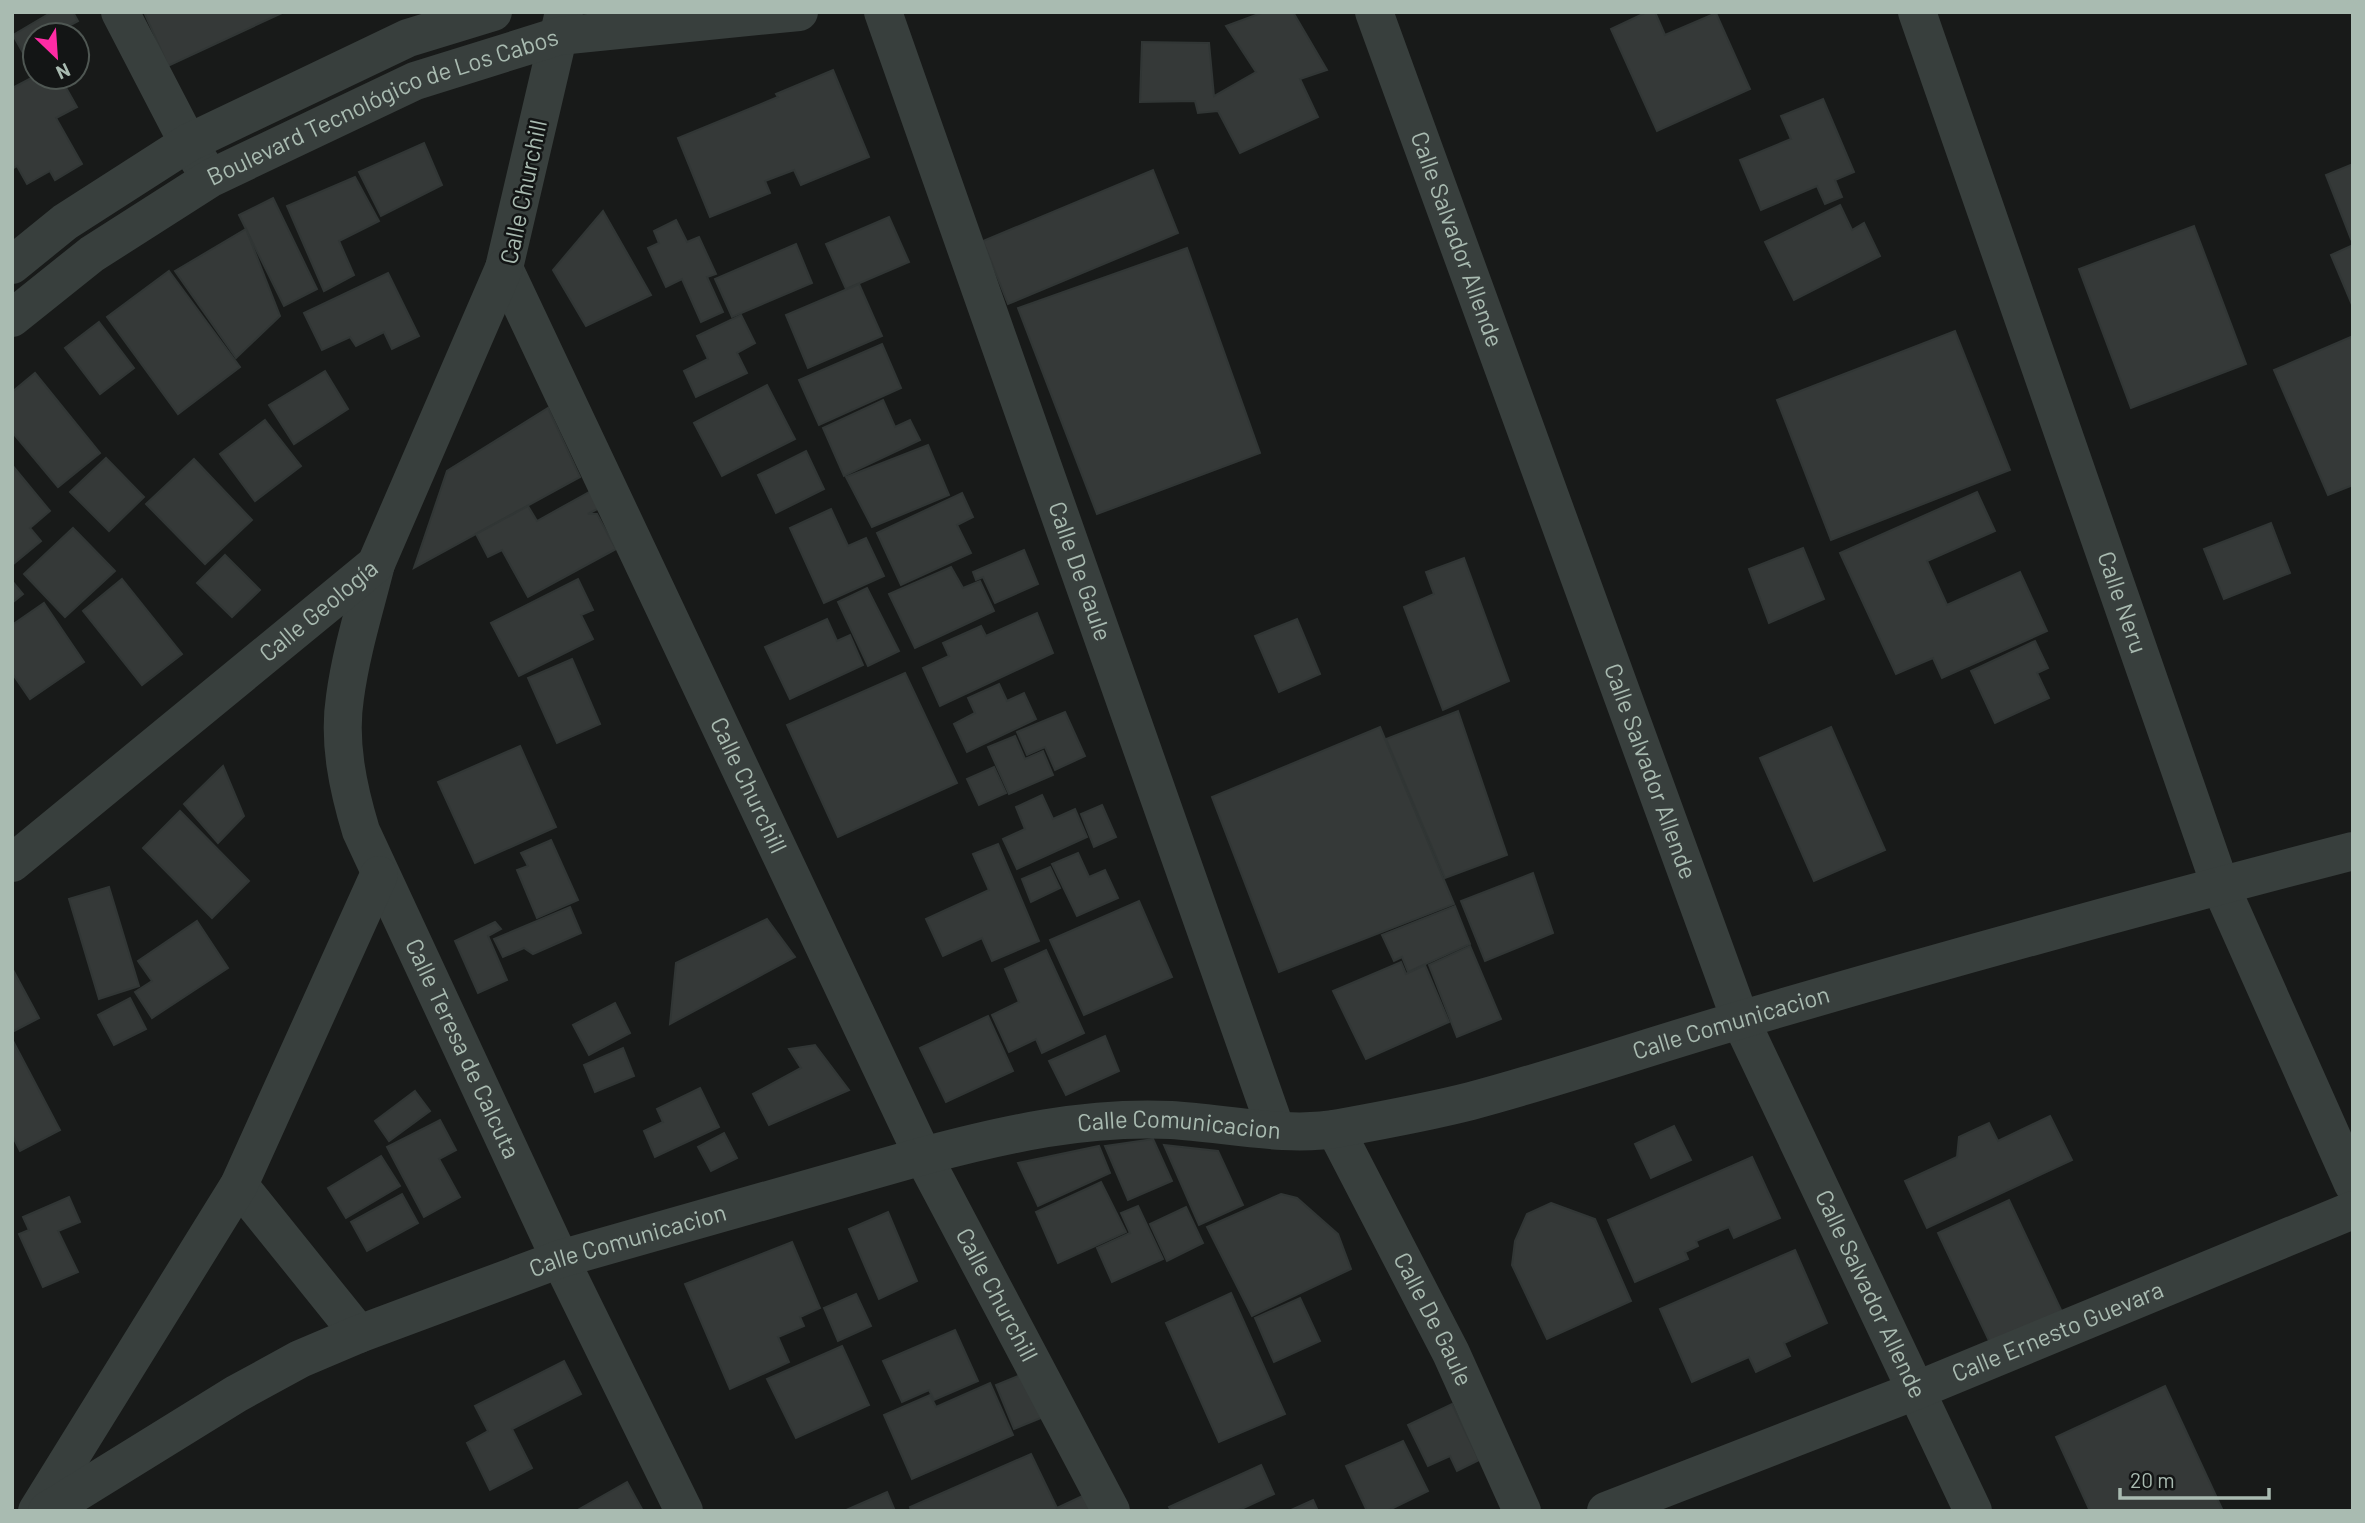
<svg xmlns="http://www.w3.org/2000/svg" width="2365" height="1523" font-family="Barlow,sans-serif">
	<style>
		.building { fill: #353938; stroke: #313635; stroke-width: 2 }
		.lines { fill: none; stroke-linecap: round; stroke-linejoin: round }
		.minor { stroke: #383f3d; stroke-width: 38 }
		.labels { text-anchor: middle; stroke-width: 5; stroke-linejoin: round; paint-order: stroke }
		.street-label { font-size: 24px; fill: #a9bbb1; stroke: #131515 }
	</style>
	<rect width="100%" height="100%" fill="#181a19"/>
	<g class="building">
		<path d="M52,12H73L78,21L52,35H35V74L13,35Z"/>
		<path d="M144,12H284L168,66Z"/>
		<path d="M1264,12H1293L1327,70L1300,79L1318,117L1240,153L1218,111L1198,113L1195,101L1140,102L1142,42L1209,43L1214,96L1256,72L1226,26Z"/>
		<path d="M1647,12H1655L1665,35L1716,13L1750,89L1657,131L1611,29Z"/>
		<path d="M833,70L869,157L801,185L794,170L765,181L770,193L710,217L678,138L778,97L776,94Z"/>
		<path d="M35,76L60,77L77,107L56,118L82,164L55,180L50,171L27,184L17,166L12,169V88Z"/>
		<path d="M1823,99L1854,172L1835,180L1842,197L1825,204L1817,186L1761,210L1740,160L1791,139L1781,116Z"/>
		<path d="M424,143L442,185L381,216L359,172Z"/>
		<path d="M2353,164V238L2351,239L2326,175Z"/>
		<path d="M1153,170L1178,233L1008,304L983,241Z"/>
		<path d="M355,177L379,221L339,241L354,275L324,291L287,206Z"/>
		<path d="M273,198L317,289L284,306L239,215Z"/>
		<path d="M1840,205L1852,230L1864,223L1880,256L1794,300L1765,242Z"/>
		<path d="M603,211L651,295L586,326L553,270Z"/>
		<path d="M889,217L909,262L846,289L826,244Z"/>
		<path d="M676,220L687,242L699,237L716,274L707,277L723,312L701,322L682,279L666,287L648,248L659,243L654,231Z"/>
		<path d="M2194,226L2246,364L2131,408L2079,269Z"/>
		<path d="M246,229L280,316L236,358L175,271Z"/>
		<path d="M796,244L812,283L732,317L715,279Z"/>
		<path d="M2353,245V307L2331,255Z"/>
		<path d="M1187,248L1260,453L1097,514L1018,308Z"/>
		<path d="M169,271L240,367L178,414L107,317Z"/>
		<path d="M388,273L419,336L392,349L384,332L356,346L350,337L322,350L304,313Z"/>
		<path d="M859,284L882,336L808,368L786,315Z"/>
		<path d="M741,315L755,343L737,353L747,373L696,397L684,371L708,359L697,336Z"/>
		<path d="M99,322L134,368L100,394L65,348Z"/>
		<path d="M1955,331L2010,470L1831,540L1777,400Z"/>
		<path d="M2353,336V485L2328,495L2274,370Z"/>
		<path d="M882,344L901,388L819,425L799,380Z"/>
		<path d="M325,371L348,409L294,444L269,405Z"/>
		<path d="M35,373L100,453L58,487L12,432V392Z"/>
		<path d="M767,385L795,439L722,476L694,423Z"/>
		<path d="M883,400L895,427L910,420L920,440L844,476L823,428Z"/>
		<path d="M548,408L580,477L414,568L447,471Z"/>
		<path d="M265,420L301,466L255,501L220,454Z"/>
		<path d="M928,445L949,495L872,527L846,477Z"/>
		<path d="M806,451L824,489L776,513L758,475Z"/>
		<path d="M106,458L144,497L109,531L70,492Z"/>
		<path d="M194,459L252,520L205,564L146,504Z"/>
		<path d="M12,465L50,511L30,528L41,541L12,565Z"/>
		<path d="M591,491L601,507L588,514H597L616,549L528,597L502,550L488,557L476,534L528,506L537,521Z"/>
		<path d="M1977,492L1995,531L1927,561L1947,605L2020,572L2047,631L1942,678L1933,658L1896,674L1840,553Z"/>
		<path d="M962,493L973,517L957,525L971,553L901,585L877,533Z"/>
		<path d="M831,509L848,546L866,538L884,576L824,603L790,528Z"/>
		<path d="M2271,523L2290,573L2224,599L2204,549Z"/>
		<path d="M73,528L115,571L65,617L24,574Z"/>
		<path d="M1803,548L1824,599L1769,623L1749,569Z"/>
		<path d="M1024,550L1038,584L995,603L983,577L976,580L973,572Z"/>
		<path d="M225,555L260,590L232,617L197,583Z"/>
		<path d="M1464,558L1509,681L1443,710L1404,607L1434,594L1426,572Z"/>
		<path d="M951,567L963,588L980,581L994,611L915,648L889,594Z"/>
		<path d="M122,579L182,654L142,685L83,611Z"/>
		<path d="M578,579L593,610L581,615L593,639L519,676L491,623Z"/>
		<path d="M12,581L23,594L12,603Z"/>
		<path d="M867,588L899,651L868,666L838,602Z"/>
		<path d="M44,603L84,662L30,699L12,673V625Z"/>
		<path d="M1037,613L1053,653L940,706L923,668L949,656L943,643L981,626L986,636Z"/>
		<path d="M827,619L837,641L850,635L863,665L790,699L765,647Z"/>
		<path d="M1297,619L1320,674L1279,692L1255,636Z"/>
		<path d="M2035,641L2048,668L2037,673L2049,698L1995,723L1971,671Z"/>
		<path d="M572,659L600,724L557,743L528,678Z"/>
		<path d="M905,673L957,783L838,837L787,725Z"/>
		<path d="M999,684L1007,701L1024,693L1036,719L967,752L954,724L975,713L968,698Z"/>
		<path d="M1458,711L1507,855L1445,878L1386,739Z"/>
		<path d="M1065,712L1085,756L1055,770L1045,747L1027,755L1017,732Z"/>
		<path d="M1380,727L1454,904L1279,972L1212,797Z"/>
		<path d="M1831,727L1885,850L1814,881L1760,758Z"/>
		<path d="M1015,736L1025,759L1043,751L1053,775L1009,794L988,747Z"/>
		<path d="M520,746L556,827L475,863L438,782Z"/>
		<path d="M223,766L244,816L218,843L184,804Z"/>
		<path d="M994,767L1006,793L979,805L967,779Z"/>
		<path d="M1042,795L1053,819L1075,809L1087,837L1017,869L1003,839L1025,829L1016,807Z"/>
		<path d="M1102,805L1116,837L1094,847L1081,814Z"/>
		<path d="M180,811L249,881L212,918L143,848Z"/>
		<path d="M551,840L578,900L537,918L517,870L528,866L521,853Z"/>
		<path d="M998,844L1039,941L992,961L982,938L943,956L926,919L989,890L973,854Z"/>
		<path d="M1078,853L1089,877L1105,870L1118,898L1077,916L1052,864Z"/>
		<path d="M1050,867L1060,888L1031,902L1022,879Z"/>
		<path d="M1533,873L1553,933L1485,961L1461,901Z"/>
		<path d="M109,887L139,986L99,999L69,899Z"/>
		<path d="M1139,901L1172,977L1084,1015L1050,940Z"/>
		<path d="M1455,906L1470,944L1408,972L1402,957L1394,961L1382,935Z"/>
		<path d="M570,907L581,933L533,954L524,948L503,957L494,939Z"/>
		<path d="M767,919L795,957L670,1024L676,963Z"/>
		<path d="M197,921L228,968L152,1018L135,992L152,981L138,961Z"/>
		<path d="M495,922L501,929L488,936L507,980L478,993L455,941Z"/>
		<path d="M1470,946L1501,1019L1457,1037L1429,965Z"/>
		<path d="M1046,950L1084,1033L1042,1053L1036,1039L1009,1052L992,1015L1019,1002L1005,969Z"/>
		<path d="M1401,962L1406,974L1425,965L1449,1022L1366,1059L1333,991Z"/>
		<path d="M12,968L39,1018L12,1032Z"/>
		<path d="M130,998L146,1029L114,1045L98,1015Z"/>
		<path d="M615,1003L630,1033L589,1055L573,1025Z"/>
		<path d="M988,1016L1013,1071L946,1102L920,1048Z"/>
		<path d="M1105,1036L1119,1071L1066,1095L1049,1061Z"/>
		<path d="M12,1039L60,1130L20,1151L12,1135Z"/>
		<path d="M815,1045L849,1090L769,1125L753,1094L801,1068L789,1049Z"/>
		<path d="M623,1048L634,1076L595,1092L584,1065Z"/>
		<path d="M700,1088L719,1127L655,1157L644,1131L663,1122L657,1109Z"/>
		<path d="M415,1091L430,1111L389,1141L375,1121Z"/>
		<path d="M2050,1116L2072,1160L1927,1228L1905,1181L1957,1157L1959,1137L1989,1123L1998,1141Z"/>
		<path d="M440,1120L456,1150L439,1159L460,1197L424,1217L387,1147Z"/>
		<path d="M1674,1126L1691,1160L1651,1178L1635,1144Z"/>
		<path d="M724,1133L737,1158L711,1171L698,1147Z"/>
		<path d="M1153,1139L1172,1181L1128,1200L1105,1146Z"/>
		<path d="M1164,1145L1218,1151L1243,1205L1199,1225Z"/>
		<path d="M1099,1146L1110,1173L1038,1206L1018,1163Z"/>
		<path d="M381,1156L400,1186L346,1218L328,1188Z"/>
		<path d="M1752,1157L1780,1218L1734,1238L1729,1227L1696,1241L1698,1246L1685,1252L1688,1259L1635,1282L1608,1220Z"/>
		<path d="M1101,1182L1126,1232L1058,1263L1036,1212Z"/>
		<path d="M402,1194L418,1223L367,1251L351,1222Z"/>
		<path d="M1281,1194L1297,1198L1338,1234L1351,1269L1252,1316L1207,1227Z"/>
		<path d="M69,1197L80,1222L58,1231L78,1272L43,1287L19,1234L29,1230L23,1217Z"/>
		<path d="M2009,1200L2062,1312L1991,1345L1938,1233Z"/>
		<path d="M1551,1203L1595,1219L1631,1301L1547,1339L1512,1265L1515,1241L1527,1214Z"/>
		<path d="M1138,1206L1163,1259L1112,1282L1097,1248L1130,1233L1121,1213Z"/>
		<path d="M1186,1207L1203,1243L1167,1261L1150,1224Z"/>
		<path d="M888,1212L917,1281L879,1299L849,1229Z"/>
		<path d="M792,1242L820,1308L800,1317L804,1326L778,1337L789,1362L730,1389L685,1284Z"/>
		<path d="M1795,1250L1827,1323L1784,1343L1790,1356L1756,1372L1749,1357L1692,1382L1660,1309Z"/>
		<path d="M1231,1293L1285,1414L1219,1442L1166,1323Z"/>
		<path d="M856,1294L871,1326L838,1341L824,1308Z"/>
		<path d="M1300,1298L1320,1341L1274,1362L1255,1318Z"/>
		<path d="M955,1330L978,1381L934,1400L929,1390L902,1402L883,1361Z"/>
		<path d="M842,1346L869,1405L796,1438L767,1379Z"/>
		<path d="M564,1361L581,1394L512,1429L532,1468L490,1490L467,1443L488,1431L475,1406Z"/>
		<path d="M1028,1372L1046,1416L1014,1429L996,1385Z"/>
		<path d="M990,1383L1013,1435L912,1479L884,1415L930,1395L936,1407Z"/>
		<path d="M2165,1386L2223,1511H2090L2056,1437Z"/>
		<path d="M1452,1404L1479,1460L1457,1471L1450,1456L1428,1466L1408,1425Z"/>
		<path d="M1403,1441L1428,1491L1387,1511H1367L1346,1466Z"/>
		<path d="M1031,1454L1057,1508L1093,1491L1103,1511H911L910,1507Z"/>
		<path d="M1261,1465L1274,1494L1237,1511H1171L1169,1507Z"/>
		<path d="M627,1482L643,1511H576Z"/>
		<path d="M887,1492L895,1511H844Z"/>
		<path d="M1313,1500L1318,1511H1289Z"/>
	</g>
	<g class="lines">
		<g class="minor">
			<path d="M120,12L188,143L202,165"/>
			<path id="s1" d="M564,12L504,268L923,1156L1111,1511"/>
			<path id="s2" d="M883,12L1276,1130"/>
			<path id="s3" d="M1374,12L1740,1019L1973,1511"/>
			<path id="s4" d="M1917,12L2220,885L2353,1184"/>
			<path d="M12,265L65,222L188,143L408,38L493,12"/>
			<path id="s5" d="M12,318L92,254L211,178L415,81L559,36L799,12"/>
			<path id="s6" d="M376,564C365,608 351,652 345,697C338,742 348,788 361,831L560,1259L684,1511"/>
			<path id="s7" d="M12,863L376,564L504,268"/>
			<path id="s8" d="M1335,1129L1451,1353L1522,1511"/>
			<path d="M239,1185L359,1334"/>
			<path d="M37,1511L239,1185L379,875"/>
			<path id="s9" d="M47,1511L236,1394L300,1359L359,1334L560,1259L923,1156C1005,1134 1086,1116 1171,1120C1224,1123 1288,1138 1340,1128C1384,1120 1428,1112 1471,1101C1561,1077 1650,1046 1740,1020C1943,960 2148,904 2353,851"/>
			<path id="s10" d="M1606,1511L1915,1391L2353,1210"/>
		</g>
	</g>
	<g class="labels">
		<g class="street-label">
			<text dy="8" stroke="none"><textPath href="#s5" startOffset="430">Boulevard Tecnológico de Los Cabos</textPath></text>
			<text transform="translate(524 192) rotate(-78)" y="8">Calle Churchill</text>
			<text dy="8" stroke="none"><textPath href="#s3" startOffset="242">Calle Salvador Allende</textPath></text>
			<text dy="8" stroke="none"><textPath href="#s2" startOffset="593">Calle De Gaule</textPath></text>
			<text dy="8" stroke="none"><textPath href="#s4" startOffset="625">Calle Neru</textPath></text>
			<text dy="8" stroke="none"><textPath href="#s7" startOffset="397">Calle Geología</textPath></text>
			<text dy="8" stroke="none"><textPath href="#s3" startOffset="808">Calle Salvador Allende</textPath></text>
			<text dy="8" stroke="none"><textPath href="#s1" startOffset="835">Calle Churchill</textPath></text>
			<text dy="8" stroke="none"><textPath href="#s9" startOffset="1778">Calle Comunicacion</textPath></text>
			<text dy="8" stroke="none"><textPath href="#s6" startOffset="513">Calle Teresa de Calcuta</textPath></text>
			<text dy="8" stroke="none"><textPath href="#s9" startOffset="1211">Calle Comunicacion</textPath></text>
			<text dy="8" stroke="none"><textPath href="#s9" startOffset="644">Calle Comunicacion</textPath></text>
			<text dy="8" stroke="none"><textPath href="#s3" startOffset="1376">Calle Salvador Allende</textPath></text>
			<text dy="8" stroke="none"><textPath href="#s1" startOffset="1402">Calle Churchill</textPath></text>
			<text dy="8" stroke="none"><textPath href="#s8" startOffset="214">Calle De Gaule</textPath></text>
			<text dy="8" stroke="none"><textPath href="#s10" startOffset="486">Calle Ernesto Guevara</textPath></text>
		</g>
	</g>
	<rect width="2365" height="1523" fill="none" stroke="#a9bbb1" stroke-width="28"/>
	<g transform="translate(56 56) rotate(155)"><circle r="33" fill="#131515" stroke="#4f5753" stroke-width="2"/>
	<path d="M0-5L12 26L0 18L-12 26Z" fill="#ff2ba5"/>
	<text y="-10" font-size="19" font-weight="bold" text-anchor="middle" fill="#a9bbb1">N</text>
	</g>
	<path d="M2120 1488v10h149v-10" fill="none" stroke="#a9bbb1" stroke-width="3.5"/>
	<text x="2130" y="1488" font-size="21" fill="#a9bbb1" stroke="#131515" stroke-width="5" paint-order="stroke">20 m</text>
</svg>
